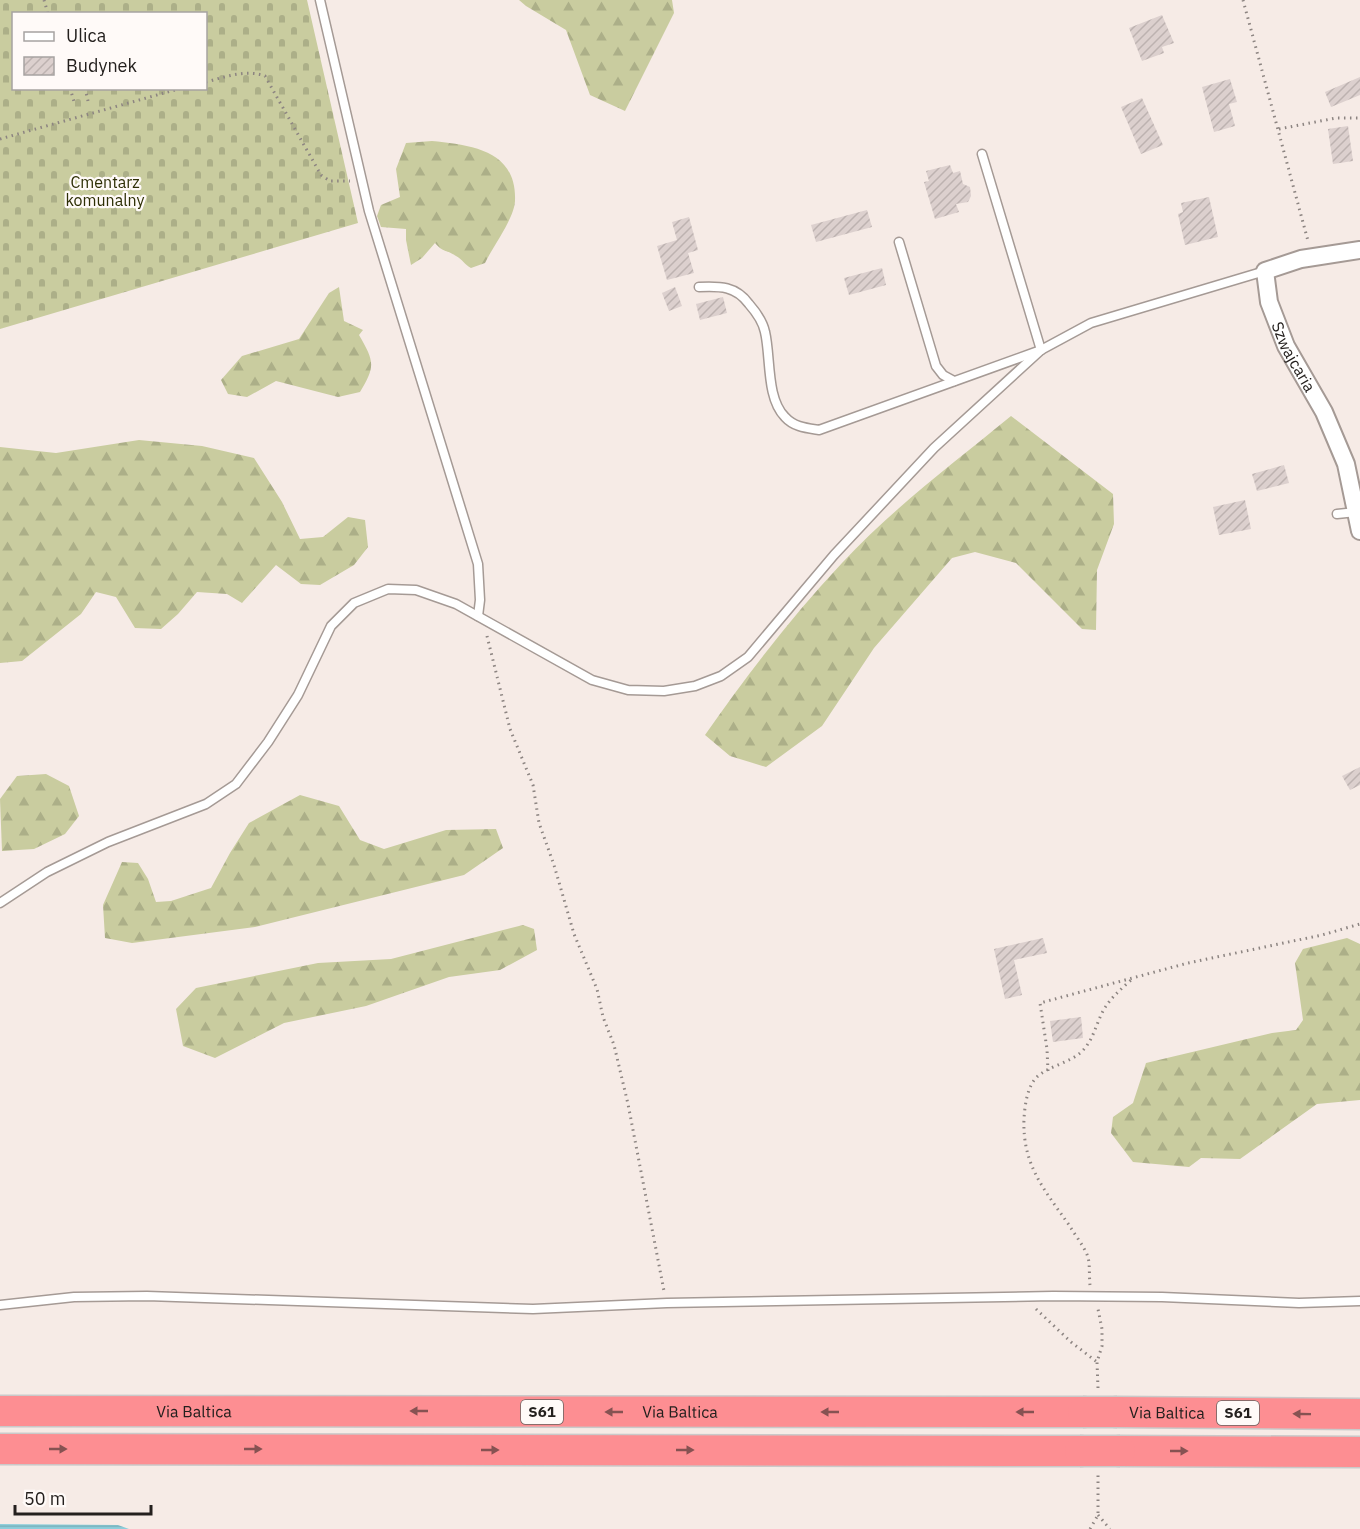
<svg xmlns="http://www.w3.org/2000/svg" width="1360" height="1529" font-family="'IBM Plex Sans',sans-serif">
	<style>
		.forest { fill: url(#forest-firs) }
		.cemetery { fill: url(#cemetery-stones); fill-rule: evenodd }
		.water { fill: url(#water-rules) }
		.building { fill: url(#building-hatch) }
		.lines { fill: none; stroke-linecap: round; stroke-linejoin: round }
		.lane-casing { stroke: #a59a95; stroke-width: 11 }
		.street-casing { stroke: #a59a95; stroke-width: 20 }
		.highway-casing { stroke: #cac9c9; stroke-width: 33 }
		.path { stroke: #8c8481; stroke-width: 3; stroke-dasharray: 1.5 4.5; stroke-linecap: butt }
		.lane { stroke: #fff; stroke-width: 8 }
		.street { stroke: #fff; stroke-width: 16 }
		.highway { stroke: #fd8e92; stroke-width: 30 }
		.highway-bridge-casing { stroke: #cac9c9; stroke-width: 33; stroke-linecap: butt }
		.highway-bridge { stroke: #fd8e92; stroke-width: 30 }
		.oneway { fill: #865252 }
		.labels { text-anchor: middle; stroke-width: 4.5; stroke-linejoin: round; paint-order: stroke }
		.shield { fill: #fffaf8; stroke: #66615f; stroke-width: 1.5 }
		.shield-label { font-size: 15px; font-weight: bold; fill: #24201e }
		.park-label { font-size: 16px; fill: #2e2f05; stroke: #fffaf8 }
		.street-label { font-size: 16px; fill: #24201e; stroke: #fffaf8 }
	</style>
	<defs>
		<pattern id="forest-firs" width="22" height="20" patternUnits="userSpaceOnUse" patternTransform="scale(1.5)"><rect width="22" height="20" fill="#c9cc9f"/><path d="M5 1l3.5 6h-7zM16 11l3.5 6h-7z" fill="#acaf88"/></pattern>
		<pattern id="cemetery-stones" width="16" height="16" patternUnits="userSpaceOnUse" patternTransform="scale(1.5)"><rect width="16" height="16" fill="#c9cc9f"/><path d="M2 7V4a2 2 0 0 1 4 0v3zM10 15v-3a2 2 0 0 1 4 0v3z" fill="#acaf88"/></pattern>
		<pattern id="water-rules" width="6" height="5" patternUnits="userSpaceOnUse" patternTransform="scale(1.5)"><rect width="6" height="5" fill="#8dcedb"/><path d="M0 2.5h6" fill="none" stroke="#7ab1bc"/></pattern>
		<pattern id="building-hatch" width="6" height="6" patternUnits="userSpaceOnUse" patternTransform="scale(1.5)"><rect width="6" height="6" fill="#dcd0ce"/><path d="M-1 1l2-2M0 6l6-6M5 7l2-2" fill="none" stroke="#bdb2b0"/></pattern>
	</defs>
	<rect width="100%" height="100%" fill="#f6ebe6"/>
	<g class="forest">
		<path d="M519,0H672L674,13L625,111L590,95L566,30L526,6Z"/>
		<path d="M432,141C471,145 517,150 515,201C514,219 493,246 485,263L471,268C465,265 462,259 456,256C446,249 445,254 435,243L422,258L411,265L406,240V229L381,227L377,216L381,205L400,197L396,169L406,143Z"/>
		<path d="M339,287L344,321L363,330L359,335C374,361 376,366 360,392L338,397L276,381L247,397L228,394L221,380L242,356L299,339L329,293Z"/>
		<path d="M1011,416L1113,494L1114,524L1097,570L1096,630L1082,629L1016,563L975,552L952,558L874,648L822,726L766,767L730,756L705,735C747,675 792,616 842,563C893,508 954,463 1011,416Z"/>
		<path d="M139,440L202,446L254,458L282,502L300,539L323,537L348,517L365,520L368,547L354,565L320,585L301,584L276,565L242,603L227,594L197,592L178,614L161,629L135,628L116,597L96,592L81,614L22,661L0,663V447L56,453Z"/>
		<path d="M46,774L69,786L79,816L65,834L34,849L2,851L0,799L17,776Z"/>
		<path d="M300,795L339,806L360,840L384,849L446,830L496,829L503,848L464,875L255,927L132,943L105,938L103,905L122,862L138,863L148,879L156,902L171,901L211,888L230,853L249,823Z"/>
		<path d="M523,925L534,929L537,950L500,970L449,977L366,1006L284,1023L215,1058L183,1046L176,1009L196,988L318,963L391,959Z"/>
		<path d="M1347,938L1360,944V1100L1317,1104L1240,1159L1201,1158L1189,1167L1133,1162L1111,1133L1113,1117L1133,1103L1146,1063L1272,1033L1296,1030L1303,1020L1295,963L1303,949Z"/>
	</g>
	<path class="cemetery" d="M0,0H307L358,223L0,329ZM14,14H206V88H14Z"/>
	<path class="water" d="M0,1524L118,1525L129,1529H0Z"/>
	<g class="building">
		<path d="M1162,15L1174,43L1162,47L1164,53L1142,61L1129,28Z"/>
		<path d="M1360,77V95L1331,107L1325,92Z"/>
		<path d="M1230,79L1237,102L1229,104L1235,126L1214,132L1202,87Z"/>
		<path d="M1142,98L1163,145L1141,154L1121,107Z"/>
		<path d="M1348,126L1353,161L1333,164L1328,129Z"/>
		<path d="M950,165L953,173L960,171L963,184L970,187L971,196L968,202L956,204L959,212L935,219L924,182L929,181L926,171Z"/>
		<path d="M1209,197L1218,237L1185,245L1178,214L1183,212L1181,203Z"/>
		<path d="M867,210L872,227L816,242L811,225Z"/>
		<path d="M689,217L698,250L688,253L694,273L667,280L657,246L677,240L672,222Z"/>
		<path d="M882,268L886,285L849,295L844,278Z"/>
		<path d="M675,287L682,306L669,311L662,293Z"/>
		<path d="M723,297L727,313L700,320L696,304Z"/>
		<path d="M1284,465L1289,483L1257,491L1252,474Z"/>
		<path d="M1245,500L1251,529L1219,535L1213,507Z"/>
		<path d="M1360,767V785L1350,790L1342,776Z"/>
		<path d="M1043,938L1047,953L1014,960L1022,995L1005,999L994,949Z"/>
		<path d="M1081,1017L1083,1038L1053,1042L1050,1021Z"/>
	</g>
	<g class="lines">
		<defs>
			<g id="lane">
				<path d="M320,0L369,211L478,564L480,600L478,616"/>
				<path d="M982,154L1041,350"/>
				<path d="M899,242L936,366L943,375L954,381"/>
				<path d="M699,287C720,286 736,286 749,304C756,312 763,322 765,332C771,357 766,398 785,417C794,427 806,428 819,430L1041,350L1091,323L1265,271"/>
				<path d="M1337,514L1356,512"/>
				<path d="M0,903L47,872L108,842L206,804L236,784L268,742L298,695L331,626L354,603L388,589L416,590L456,604L592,680L628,690L664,691L695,686L721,676L748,657L834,555L934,448L1041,350"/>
				<path d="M0,1305L74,1297L147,1296L533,1309L667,1303L1053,1296L1162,1297L1299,1303L1360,1301"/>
			</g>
			<g id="street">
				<path id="s1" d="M1360,250L1301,259L1265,271L1269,302L1286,346L1324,412L1346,464L1360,531"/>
			</g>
			<g id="highway">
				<path id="s2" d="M0,1411L1083,1412"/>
				<path id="s3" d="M1117,1412L1360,1414"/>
				<path d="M0,1449L1080,1451"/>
				<path d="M1120,1451L1360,1452"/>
			</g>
		</defs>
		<use href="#lane" class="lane-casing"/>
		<use href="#street" class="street-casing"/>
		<use href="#highway" class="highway-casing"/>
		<g class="path">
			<path d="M44,0L48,14"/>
			<path d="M1243,0L1308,241"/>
			<path d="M206,82C225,77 246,69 265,76L321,175L330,181H350"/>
			<path d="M70,88L75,105"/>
			<path d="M85,88L88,101"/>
			<path d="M1279,129L1336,118H1360"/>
			<path d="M0,139L182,88"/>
			<path d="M487,636L510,729L533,785L539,823L554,865L574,934L597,989L603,1017L614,1045L628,1104L664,1291"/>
			<path d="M1048,1071L1047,1049L1040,1003L1188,963L1322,935L1360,924"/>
			<path d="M1090,1285C1089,1276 1090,1265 1088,1257C1084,1246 1075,1235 1069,1225C1044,1189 1022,1165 1024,1118C1025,1105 1027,1089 1035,1079C1047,1065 1072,1064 1085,1048C1093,1038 1096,1026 1101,1015C1108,1000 1119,991 1131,980"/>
			<path d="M1036,1309L1071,1342L1097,1362"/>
			<path d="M1098,1388L1097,1362L1102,1346V1329L1098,1309"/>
			<path d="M1098,1515L1110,1529"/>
			<path d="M1090,1529L1098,1515V1473"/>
		</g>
		<use href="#lane" class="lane"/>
		<use href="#street" class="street"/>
		<use href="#highway" class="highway"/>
		<defs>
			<g id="highway-bridge">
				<path d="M1083,1412H1117"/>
				<path d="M1080,1451H1120"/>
			</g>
		</defs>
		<use href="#highway-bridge" class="highway-bridge-casing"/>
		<use href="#highway-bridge" class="highway-bridge"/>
	</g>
	<defs><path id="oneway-solid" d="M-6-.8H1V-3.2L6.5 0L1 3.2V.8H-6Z" transform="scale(1.5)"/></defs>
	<g class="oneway">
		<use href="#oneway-solid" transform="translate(419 1411) rotate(-180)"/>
		<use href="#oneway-solid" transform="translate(614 1412) rotate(-180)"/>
		<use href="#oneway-solid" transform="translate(830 1412) rotate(-180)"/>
		<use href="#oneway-solid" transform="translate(1025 1412) rotate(-180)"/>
		<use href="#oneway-solid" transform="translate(1302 1414) rotate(-179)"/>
		<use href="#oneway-solid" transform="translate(58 1449)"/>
		<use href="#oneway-solid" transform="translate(253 1449)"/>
		<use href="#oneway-solid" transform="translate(490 1450)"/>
		<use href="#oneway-solid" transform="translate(685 1450)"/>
		<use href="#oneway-solid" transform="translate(1179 1451)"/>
	</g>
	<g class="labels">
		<g class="shield">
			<rect x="521" y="1400" width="42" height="24" rx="4.5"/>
			<rect x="1217" y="1401" width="42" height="24" rx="4.5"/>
		</g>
		<g class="shield-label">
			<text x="542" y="1417">S61</text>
			<text x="1238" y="1418">S61</text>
		</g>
		<g class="park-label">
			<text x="105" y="188">Cmentarz<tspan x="105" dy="18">komunalny</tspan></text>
		</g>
		<g class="street-label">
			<text dy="6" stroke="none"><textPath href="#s1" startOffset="189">Szwajcaria</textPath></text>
			<text dy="6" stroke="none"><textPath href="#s2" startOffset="194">Via Baltica</textPath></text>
			<text dy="6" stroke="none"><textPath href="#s2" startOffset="680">Via Baltica</textPath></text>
			<text dy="6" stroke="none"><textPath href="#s3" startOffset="50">Via Baltica</textPath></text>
		</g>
	</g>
	<rect x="12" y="12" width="195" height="78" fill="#fffaf8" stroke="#a7a3a1" stroke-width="1.5"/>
	<rect x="24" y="32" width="30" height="9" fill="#ffffff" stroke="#a7a3a1" stroke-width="1.5"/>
	<text x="66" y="42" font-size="18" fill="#24201e">Ulica</text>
	<rect x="24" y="57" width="30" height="18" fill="url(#building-hatch)" stroke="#a7a3a1" stroke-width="1.5"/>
	<text x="66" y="72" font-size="18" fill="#24201e">Budynek</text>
	<path d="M15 1505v9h136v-9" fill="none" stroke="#24201e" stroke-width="3"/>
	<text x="24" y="1505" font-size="18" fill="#24201e" stroke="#fffaf8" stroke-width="4.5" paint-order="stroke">50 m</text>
</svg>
